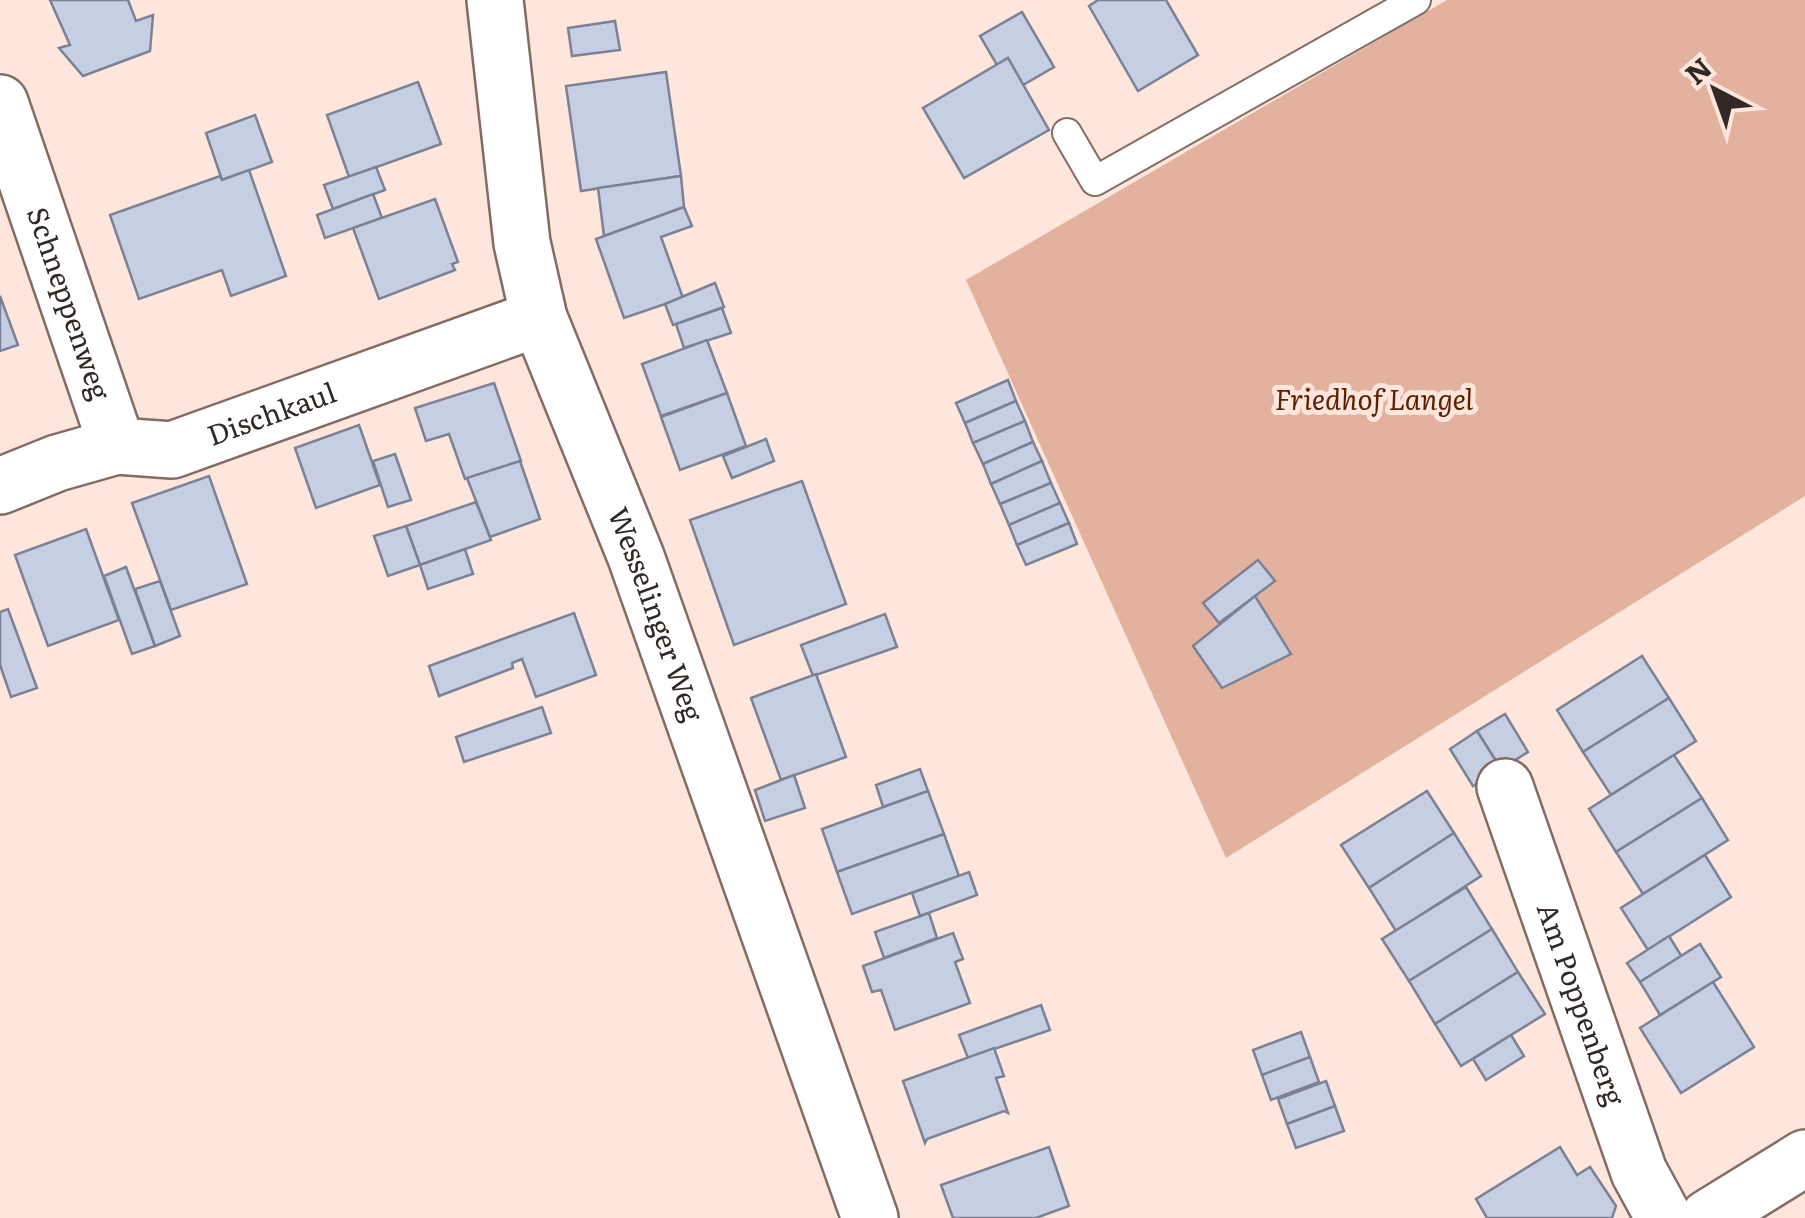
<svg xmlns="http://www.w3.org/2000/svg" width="1805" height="1218" font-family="Literata,serif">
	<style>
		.green { fill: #e2b29f }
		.building { fill: #c6cee3; stroke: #7b8295; stroke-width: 2.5 }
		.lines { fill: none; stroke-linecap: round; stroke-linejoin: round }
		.lane-casing { stroke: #826c64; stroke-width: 32 }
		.street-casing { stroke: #826c64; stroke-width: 60 }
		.lane { stroke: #fff; stroke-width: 28 }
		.street { stroke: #fff; stroke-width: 55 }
		.labels { text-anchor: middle; stroke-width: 10; stroke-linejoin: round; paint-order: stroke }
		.street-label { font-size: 28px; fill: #322926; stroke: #fee6dc }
		.park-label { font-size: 28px; font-style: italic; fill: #5d1f01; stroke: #fee6dc }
	</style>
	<rect width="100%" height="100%" fill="#fee6dc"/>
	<path class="green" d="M1447,0H1805V496L1226,858L966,280Z"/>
	<g class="building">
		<path d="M128,0L136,21L153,15L150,51L83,76L59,48L70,45L50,0Z"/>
		<path d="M1098,0H1166L1198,55L1138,91L1089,6Z"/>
		<path d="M1022,12L1054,67L1023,85L1008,58L997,65L980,36Z"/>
		<path d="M615,21L620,50L572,56L568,28Z"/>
		<path d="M1008,58L1049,130L964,178L923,108Z"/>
		<path d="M666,72L681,176L581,191L566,86Z"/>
		<path d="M418,82L441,144L349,177L327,115Z"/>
		<path d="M255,115L272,162L222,180L206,133Z"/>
		<path d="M376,167L385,190L333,209L324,185Z"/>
		<path d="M249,170L286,276L231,296L222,270L139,299L110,215L220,176L222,180Z"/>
		<path d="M681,176L684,207L604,236L598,188Z"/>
		<path d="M373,194L382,218L325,238L317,215Z"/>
		<path d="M435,199L458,262L452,264L455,270L379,299L353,228Z"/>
		<path d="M684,207L692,226L661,237L683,298L624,318L596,239Z"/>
		<path d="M715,283L724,307L673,325L665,304Z"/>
		<path d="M0,296L18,345L0,351Z"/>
		<path d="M722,308L731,333L684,348L676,324Z"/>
		<path d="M707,340L727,393L661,416L642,364Z"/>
		<path d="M1008,380L1016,401L965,423L956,403Z"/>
		<path d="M494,383L521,461L465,479L449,434L426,441L415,408Z"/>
		<path d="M727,393L746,446L680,470L661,417Z"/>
		<path d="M1016,401L1025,421L973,443L965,423Z"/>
		<path d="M1025,421L1033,442L983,464L973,443Z"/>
		<path d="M359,425L380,485L316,508L295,448Z"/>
		<path d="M766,439L774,461L732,478L723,456Z"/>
		<path d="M1033,442L1042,461L991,484L983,464Z"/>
		<path d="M395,454L411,500L388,507L373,461Z"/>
		<path d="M520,461L540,519L490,537L467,478Z"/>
		<path d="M1042,461L1051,483L1000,504L991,484Z"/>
		<path d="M209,476L247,584L171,610L132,503Z"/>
		<path d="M802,481L846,604L734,645L690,520Z"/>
		<path d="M1051,483L1060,503L1009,525L1000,504Z"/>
		<path d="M476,502L491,540L420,565L406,526Z"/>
		<path d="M1060,503L1069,523L1017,545L1009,525Z"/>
		<path d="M1069,523L1077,544L1026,565L1017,545Z"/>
		<path d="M406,526L420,565L388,576L374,536Z"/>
		<path d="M86,529L119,620L48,646L15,555Z"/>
		<path d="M465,549L473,574L428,589L420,565Z"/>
		<path d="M1258,560L1275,581L1219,623L1203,603Z"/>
		<path d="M126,567L155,646L132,654L104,576Z"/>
		<path d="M160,581L180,636L155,646L135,589Z"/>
		<path d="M1255,596L1291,654L1222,688L1193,646Z"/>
		<path d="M8,609L37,688L11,697L0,665V612Z"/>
		<path d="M574,613L596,675L536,697L522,659L512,663L513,668L439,696L429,666Z"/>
		<path d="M885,614L897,647L813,676L801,645Z"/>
		<path d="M1642,656L1669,698L1583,752L1557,710Z"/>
		<path d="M816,674L846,757L781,780L751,698Z"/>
		<path d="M1669,698L1696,741L1611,795L1583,752Z"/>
		<path d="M542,707L551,733L464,762L456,737Z"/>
		<path d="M1505,714L1528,752L1501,769L1477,731Z"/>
		<path d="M1477,731L1501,769L1473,786L1450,749Z"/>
		<path d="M1674,755L1702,798L1616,852L1589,809Z"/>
		<path d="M920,769L928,791L883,807L876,785Z"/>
		<path d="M794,775L805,808L765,821L755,790Z"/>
		<path d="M928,791L944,834L837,872L822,829Z"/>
		<path d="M1427,791L1454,833L1369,888L1341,845Z"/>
		<path d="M1702,798L1728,840L1643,894L1616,852Z"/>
		<path d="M1454,833L1481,876L1396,931L1369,888Z"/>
		<path d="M944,834L959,876L852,914L837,872Z"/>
		<path d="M1705,855L1731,897L1648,950L1621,908Z"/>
		<path d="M969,872L977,895L920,916L912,893Z"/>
		<path d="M1466,887L1492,929L1409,981L1382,939Z"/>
		<path d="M929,913L937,938L884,958L875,932Z"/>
		<path d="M1492,929L1518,972L1435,1024L1409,981Z"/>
		<path d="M953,933L963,959L955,962L970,1003L895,1030L881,990L872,992L863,966Z"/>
		<path d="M1669,936L1682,957L1640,982L1627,963Z"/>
		<path d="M1700,944L1721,977L1660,1015L1640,982Z"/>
		<path d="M1518,972L1545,1014L1461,1066L1435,1024Z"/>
		<path d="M1713,982L1754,1047L1681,1093L1640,1028Z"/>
		<path d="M1041,1005L1050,1030L968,1058L959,1035Z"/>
		<path d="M1301,1032L1310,1057L1262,1075L1253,1050Z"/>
		<path d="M1511,1035L1524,1056L1486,1080L1473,1059Z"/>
		<path d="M994,1048L1004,1076L996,1078L1008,1113L1004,1111L927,1139L925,1143L903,1081Z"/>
		<path d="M1310,1057L1319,1082L1271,1100L1262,1075Z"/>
		<path d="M1326,1081L1335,1106L1287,1124L1278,1099Z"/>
		<path d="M1335,1106L1344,1131L1296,1148L1287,1124Z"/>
		<path d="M1049,1147L1069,1206L1036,1218H953L941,1185Z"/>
		<path d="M1560,1147L1577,1175L1590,1167L1616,1206L1612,1218H1487L1476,1199Z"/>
	</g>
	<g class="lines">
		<defs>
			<path id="lane" d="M1067,133L1095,181L1416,0"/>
			<g id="street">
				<path id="s1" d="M495,0L522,243L539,318L636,557L870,1218"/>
				<path id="s2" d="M0,103L117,446"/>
				<path id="s3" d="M0,486L57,463L117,446L172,450L539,318"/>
				<path id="s4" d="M1505,787L1639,1172L1664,1218"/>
				<path d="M1708,1218L1805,1158"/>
			</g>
		</defs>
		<use href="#lane" class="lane-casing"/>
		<use href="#street" class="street-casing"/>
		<use href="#lane" class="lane"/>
		<use href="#street" class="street"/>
	</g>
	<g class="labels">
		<g class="street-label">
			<text dy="10" stroke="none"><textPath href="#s2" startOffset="212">Schneppenweg</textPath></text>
			<text dy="10" stroke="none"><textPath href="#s3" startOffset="285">Dischkaul</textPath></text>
			<text dy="10" stroke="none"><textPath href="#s1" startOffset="640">Wesselinger Weg</textPath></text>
			<text dy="10" stroke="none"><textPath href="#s4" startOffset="230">Am Poppenberg</textPath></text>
		</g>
		<g class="park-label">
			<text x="1374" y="410">Friedhof Langel</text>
		</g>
	</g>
	<g transform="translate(1715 90) rotate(319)" stroke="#fee6dc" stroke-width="8" paint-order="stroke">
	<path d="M0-8L18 38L0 25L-18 38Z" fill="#322926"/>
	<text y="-15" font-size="28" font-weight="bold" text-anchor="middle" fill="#322926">N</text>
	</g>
</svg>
